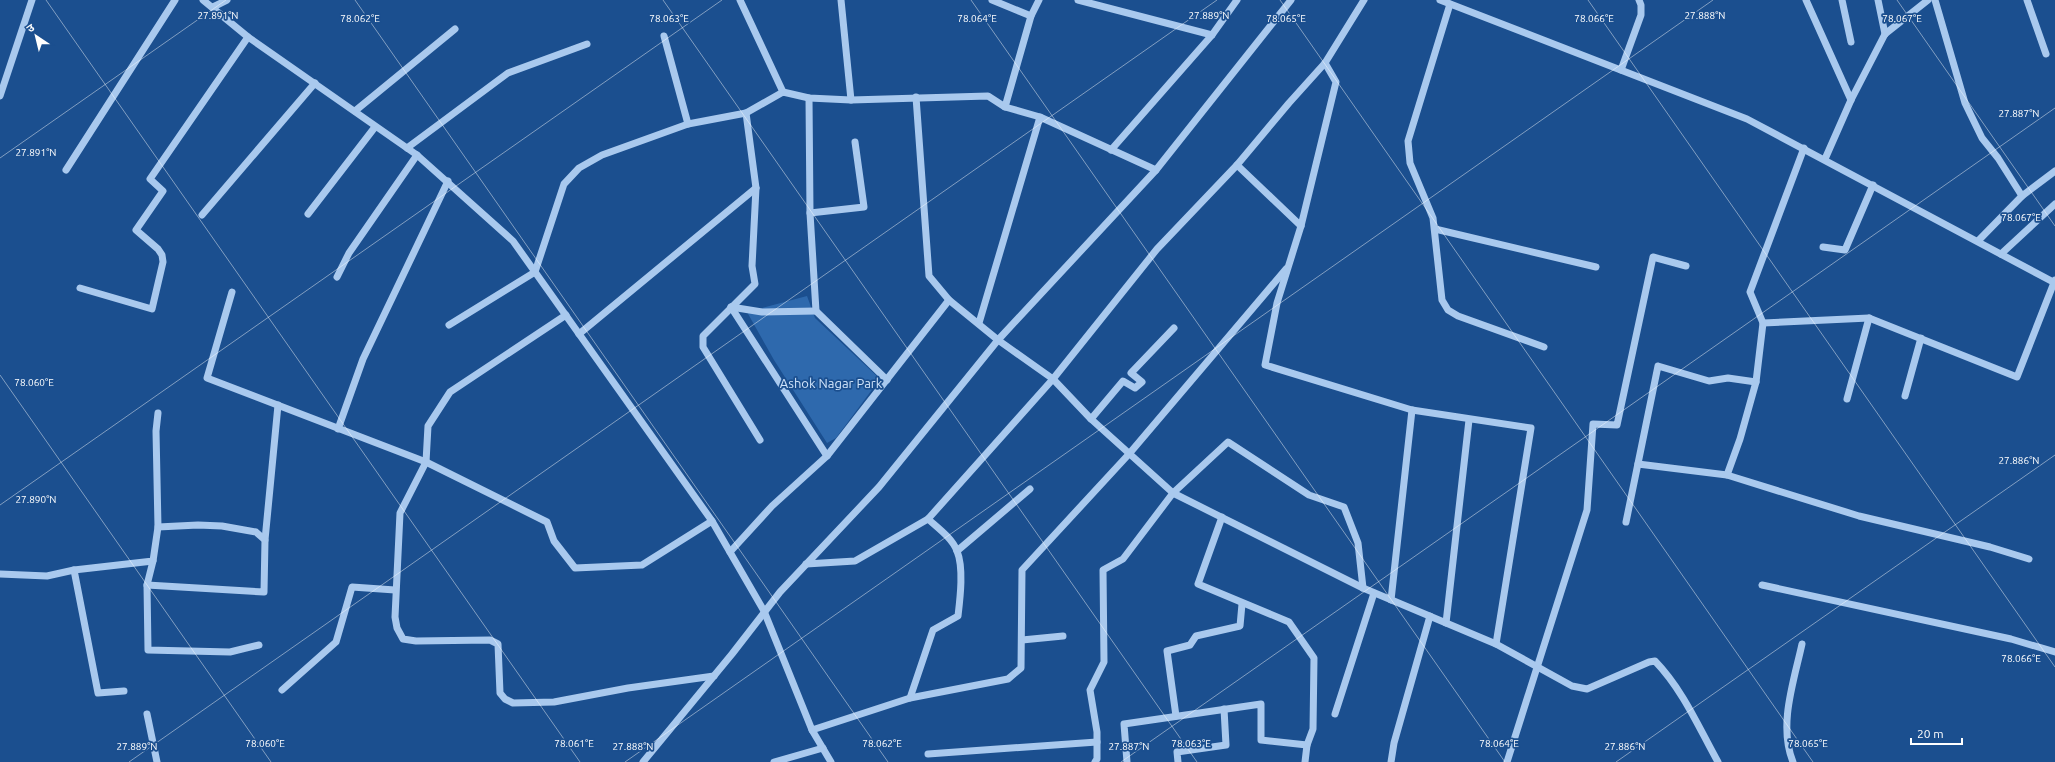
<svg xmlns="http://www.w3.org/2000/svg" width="2055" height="762" font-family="Ubuntu,'Noto Sans Devanagari',sans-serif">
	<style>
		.green { fill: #2e69ad }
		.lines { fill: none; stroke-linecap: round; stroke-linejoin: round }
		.minor { stroke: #a9c9ee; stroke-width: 7 }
		.ticks { fill: none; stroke: #fff; stroke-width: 1; stroke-opacity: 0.45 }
		.labels { text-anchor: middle; stroke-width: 3.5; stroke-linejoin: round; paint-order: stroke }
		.park-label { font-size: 13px; fill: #cfe3fa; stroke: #1b4f8f }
		.ticks-label { font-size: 10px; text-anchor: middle; fill: #fff; stroke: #1b4f8f; stroke-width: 3.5; stroke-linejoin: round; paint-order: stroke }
	</style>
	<rect width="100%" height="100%" fill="#1b4f8f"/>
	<path class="green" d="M807,296L815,318L880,379L836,438L827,443L774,360L747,312Z"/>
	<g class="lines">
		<g class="minor">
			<path d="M203,0L248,37L417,155L513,241L712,521L764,611L812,730L831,762"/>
			<path d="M740,0L783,92"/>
			<path d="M841,0L851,100"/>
			<path d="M992,0L1031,16"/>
			<path d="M1078,0L1212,35"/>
			<path d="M1440,0L1747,119L2055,283"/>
			<path d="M1806,0L1851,100"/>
			<path d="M1842,0L1851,42"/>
			<path d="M1878,0L1885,34"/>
			<path d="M1935,0L1965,103L1982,138L1998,158L2022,196"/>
			<path d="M2027,0L2046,54"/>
			<path d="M1450,4L1408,141L1410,163L1433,218L1442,300L1448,310L1458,316L1544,347"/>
			<path d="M213,7L227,0"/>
			<path d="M664,36L688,124"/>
			<path d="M1325,63L1336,82L1301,226L1277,303L1265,365L1412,410L1531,428L1496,644"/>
			<path d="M1621,70L1641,15V5L1639,0"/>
			<path d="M0,96L32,0"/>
			<path d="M916,97L929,276L949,300L998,340L1053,379L1091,419L1173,493L1363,588L1496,644L1572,686L1587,689L1649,662L1655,661C1683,690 1699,728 1718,762"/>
			<path d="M809,98L810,213L816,311L887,380"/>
			<path d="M1005,107L1031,16L1039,0"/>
			<path d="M355,111L455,29"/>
			<path d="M746,113L756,188L752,266L755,284L703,336V347L760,440"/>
			<path d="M407,148L508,73L587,44"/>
			<path d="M1111,150L1212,35L1237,0"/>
			<path d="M1825,159L1851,100L1885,34L1928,0"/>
			<path d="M1237,165L1301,226"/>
			<path d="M66,170L175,0"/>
			<path d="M810,213L864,207L855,142"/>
			<path d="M308,214L375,127"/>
			<path d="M202,215L315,83"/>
			<path d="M1435,229L1596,267"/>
			<path d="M1978,241L2022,196L2055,171"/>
			<path d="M1823,247L1845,250L1873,185"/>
			<path d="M2001,254L2055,204"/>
			<path d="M337,277L349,253L417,155"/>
			<path d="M80,288L152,309L163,262L162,255L158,249L136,230L163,191L150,179L248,37"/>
			<path d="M232,292L207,378L426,462L547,522L554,541L575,568L642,565L712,521"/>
			<path d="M731,307L827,456"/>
			<path d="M731,307L762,312L816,311"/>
			<path d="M566,315L450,392L428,426L426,462L400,513L395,617L397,628L403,639L416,641L490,640L498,644L500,693L505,699L513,703L554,702L628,688L714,676"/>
			<path d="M979,323L1040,117"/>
			<path d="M1763,323L1869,318L2017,377L2055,280"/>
			<path d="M449,325L535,272L564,184L579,168L602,155L688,124L746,113L783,92L809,98L851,100L988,96L1005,107L1040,117L1156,170"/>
			<path d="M579,334L756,188"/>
			<path d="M1905,396L1921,338"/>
			<path d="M1847,399L1869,318"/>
			<path d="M1091,419L1123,381L1135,388L1142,382L1131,373L1174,328"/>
			<path d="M338,429L363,359L448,181"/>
			<path d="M1638,464L1727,475L1859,516L1990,547L2029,559"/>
			<path d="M1727,475L1740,439L1756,382L1763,323L1750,292L1804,148"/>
			<path d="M1222,517L1198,584L1289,622L1314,658L1313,729L1307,745L1305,762"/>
			<path d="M1626,522L1658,366L1709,381L1728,378L1756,382"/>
			<path d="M265,540L278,405"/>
			<path d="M957,551L1030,489"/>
			<path d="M730,552L772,506L827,456L949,300"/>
			<path d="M153,561L147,585L148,650L230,652L259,645"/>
			<path d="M806,564L855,561L928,519L1053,379L1157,249L1237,165L1289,103L1325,63L1364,0"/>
			<path d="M74,570L98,693L124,691"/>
			<path d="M0,574L47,576L74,570L153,561L158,527L156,431L158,413"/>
			<path d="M147,585L264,592L265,540L256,532L222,526L198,525L158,527"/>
			<path d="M1762,585L2011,639L2055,652"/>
			<path d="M1391,600L1412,410"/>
			<path d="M1446,623L1469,420"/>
			<path d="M1022,640L1063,636"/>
			<path d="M282,690L336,642L352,587L395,590"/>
			<path d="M910,698L1008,679L1021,668L1022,570L1129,454L1286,269"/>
			<path d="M147,714L157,762"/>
			<path d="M1335,714L1374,593"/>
			<path d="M1176,716L1167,651L1190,645L1196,636L1240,626L1242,604"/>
			<path d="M812,730L910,698L933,630L958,616C960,599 964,568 957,551C952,538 938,528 928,519"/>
			<path d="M928,754L1097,742"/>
			<path d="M643,762L732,654L780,592L879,487L998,340L1156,170L1291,0"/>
			<path d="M774,762L823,748"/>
			<path d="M1095,762L1097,759V732L1090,690L1104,662L1103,570L1123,559L1173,493L1228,442L1309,495L1344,507L1358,543L1363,588"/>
			<path d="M1127,762L1124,724L1261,704V740L1307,745"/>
			<path d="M1178,762L1177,752L1226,745L1224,709"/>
			<path d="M1391,762L1394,743L1430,616"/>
			<path d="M1507,762L1587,510L1593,424L1617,425L1653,257L1686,266"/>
			<path d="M1793,762C1778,725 1794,681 1802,644"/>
		</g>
	</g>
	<path class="ticks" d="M46,0L580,762M355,0L888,762M663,0L1197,762M971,0L1505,762M1280,0L1813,762M1588,0L2055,667M1897,0L2055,226M0,158L226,0M0,375L271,762M0,505L722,0M129,762L1217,0M625,762L1713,0M1121,762L2055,108M1616,762L2055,455"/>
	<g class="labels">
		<g class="park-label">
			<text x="831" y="388">Ashok Nagar Park</text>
		</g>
	</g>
	<g class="ticks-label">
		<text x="1209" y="19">27.889°N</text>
		<text x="1705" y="19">27.888°N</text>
		<text x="218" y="19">27.891°N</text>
		<text x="360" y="22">78.062°E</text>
		<text x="669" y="22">78.063°E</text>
		<text x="977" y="22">78.064°E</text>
		<text x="1286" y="22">78.065°E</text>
		<text x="1594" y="22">78.066°E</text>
		<text x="1902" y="22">78.067°E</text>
		<text x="2019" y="117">27.887°N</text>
		<text x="36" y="156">27.891°N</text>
		<text x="2021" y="221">78.067°E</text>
		<text x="34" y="386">78.060°E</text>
		<text x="2019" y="464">27.886°N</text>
		<text x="36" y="503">27.890°N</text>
		<text x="2021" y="662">78.066°E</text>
		<text x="265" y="747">78.060°E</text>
		<text x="574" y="747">78.061°E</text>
		<text x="882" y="747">78.062°E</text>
		<text x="1191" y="747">78.063°E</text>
		<text x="1499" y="747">78.064°E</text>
		<text x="1808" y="747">78.065°E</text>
		<text x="137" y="750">27.889°N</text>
		<text x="633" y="750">27.888°N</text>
		<text x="1129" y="750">27.887°N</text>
		<text x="1625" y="750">27.886°N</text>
	</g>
	<g transform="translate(36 36) rotate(325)" stroke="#1b4f8f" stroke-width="3" paint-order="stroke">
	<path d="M0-3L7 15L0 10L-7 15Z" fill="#ffffff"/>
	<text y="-6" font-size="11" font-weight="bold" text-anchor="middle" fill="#ffffff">उ</text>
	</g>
	<path d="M1911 738v6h51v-6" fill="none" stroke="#ffffff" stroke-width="2"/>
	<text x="1917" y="738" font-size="12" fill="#ffffff" stroke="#1b4f8f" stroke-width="3" paint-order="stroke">20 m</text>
</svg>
